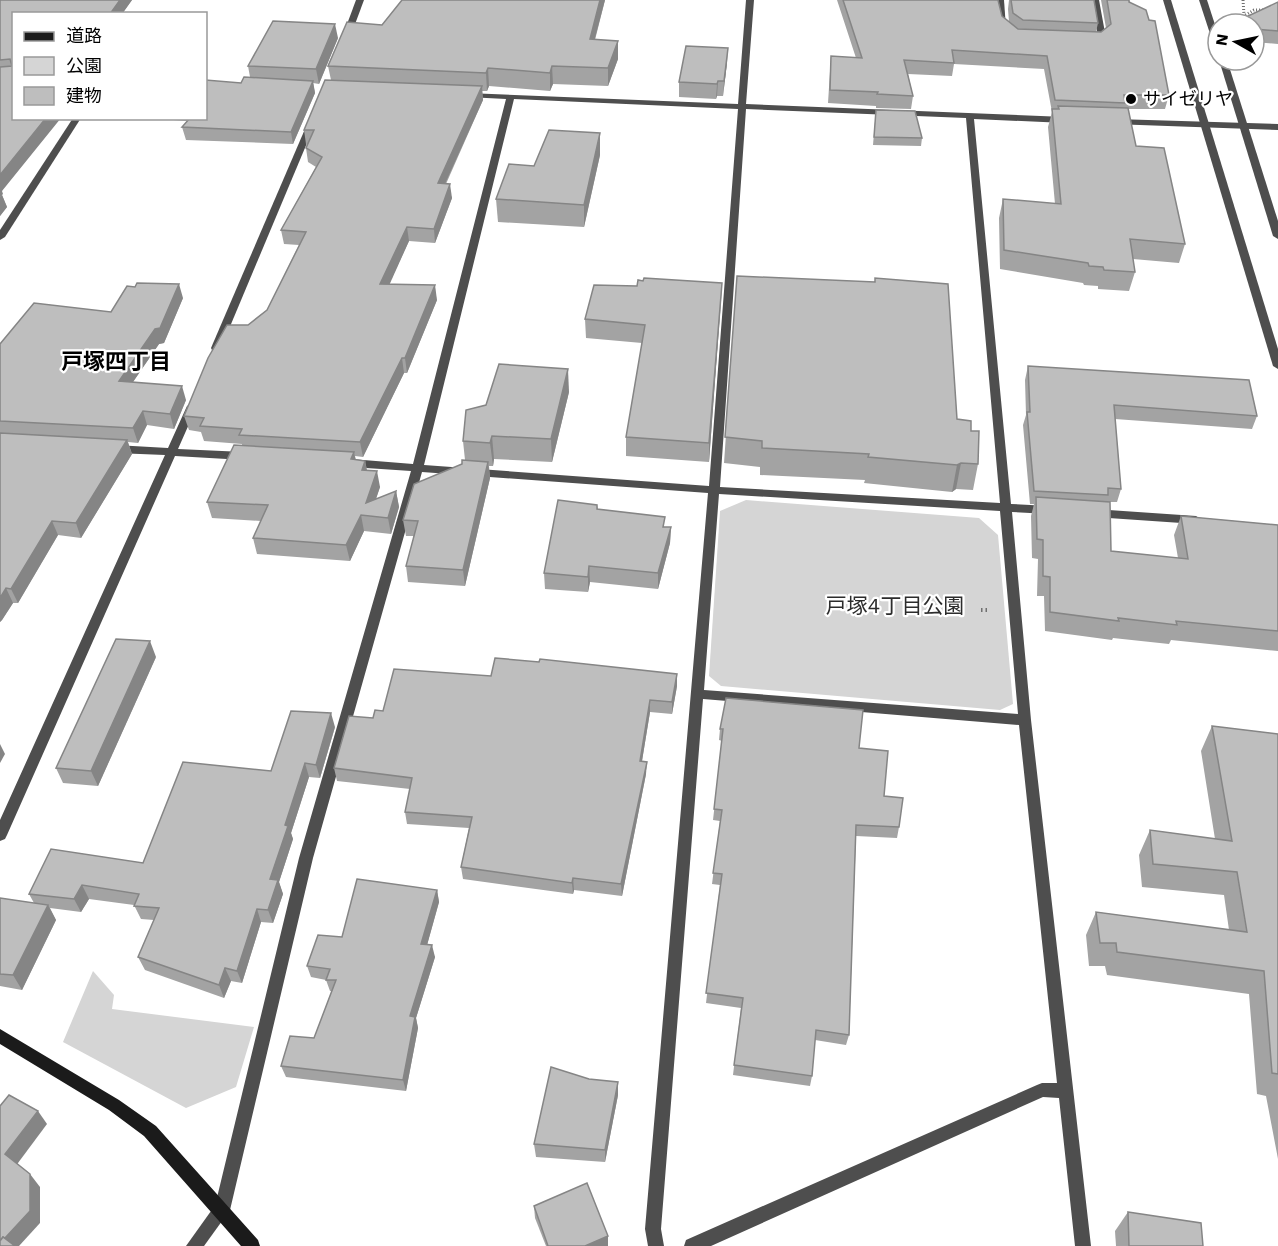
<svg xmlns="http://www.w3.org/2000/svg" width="1278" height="1246" font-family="'Work Sans','Noto Sans JP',sans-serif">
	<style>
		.green { fill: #d5d5d5 }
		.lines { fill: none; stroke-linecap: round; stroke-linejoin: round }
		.path-far1 { stroke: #707070; stroke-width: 3; stroke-dasharray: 1 2; stroke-linecap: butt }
		.path { stroke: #707070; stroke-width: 4; stroke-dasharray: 1.5 3; stroke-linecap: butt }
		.minor { fill: #4e4e4e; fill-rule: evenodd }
		.tertiary { fill: #4e4e4e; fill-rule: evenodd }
		.secondary { fill: #1b1b1b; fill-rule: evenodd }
		.wall { fill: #a3a3a3 }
		.shaded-wall { fill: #858585 }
		.building { fill: #bebebe; stroke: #858585; stroke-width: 1.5 }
		.poi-dot { fill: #000; stroke: #fff; stroke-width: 2 }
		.labels { text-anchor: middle; stroke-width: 4.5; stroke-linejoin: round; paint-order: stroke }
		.far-poi-label { font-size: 18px; fill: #000; stroke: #fff; text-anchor: start }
		.park-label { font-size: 21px; fill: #2c2c2c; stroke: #fff }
		.neighbourhood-label { font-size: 22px; font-weight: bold; fill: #000; stroke: #fff }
	</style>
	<rect width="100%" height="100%" fill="#fff"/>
	<g class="green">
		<path d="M746,500L979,518L998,535L1013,704L1000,710L721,686L709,676L720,511Z"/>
		<path d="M93,971L114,995L112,1009L254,1027L236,1087L186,1108L63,1042Z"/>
	</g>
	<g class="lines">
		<g class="path-far1">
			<path d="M1243,0L1244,15"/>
			<path d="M1235,21L1254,10H1264"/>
		</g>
		<path class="path" d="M981,610H990"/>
		<g class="minor">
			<path d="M356,0H364L351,35L344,37L343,35Z"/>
			<path d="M746,0H754L746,104L1065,117L1069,120L1065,123L974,119L1011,504L1049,506L1055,510L1049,514L1012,512L1031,720L1091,1246H1075L1059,1098L1043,1097L711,1246H684L686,1240L1037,1085L1042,1083H1057L1019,725L703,699L661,1229L664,1246H648L645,1229L708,493L422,472L313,858L230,1210L228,1216L222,1218L216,1216L214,1210L299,858L411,471L351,467L346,463L351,459L413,464L506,99L467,97L463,95L467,93L738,104ZM514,99L738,109L709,486L424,465ZM746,109L966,118L1000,503L720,487ZM719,494L1000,511L1018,714L704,690Z"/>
			<path d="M996,0H1004L1006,28L999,26Z"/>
			<path d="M1091,0H1099L1106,38L1095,43L1091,41L1098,37Z"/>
			<path d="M73,118H81L5,237L0,240V230Z"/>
			<path d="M1115,119L1278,124V130L1112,124L1111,122Z"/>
			<path d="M308,122L315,124L221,348L220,350H212L211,348Z"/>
			<path d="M192,403L197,406L178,449L244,452L249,456L244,460L175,456L7,835L5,839L0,841V820L165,455L115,453L110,449L115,445L168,448L187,406Z"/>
			<path d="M1094,509L1196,516L1202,520L1196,524L1094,517L1088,513Z"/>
		</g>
		<g class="tertiary">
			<path d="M1163,0H1171L1278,349V369L1273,366Z"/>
			<path d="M1199,0H1207L1218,34V48L1214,46Z"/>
			<path d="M1219,60H1227L1278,221V239L1273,236Z"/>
			<path d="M222,1202L228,1204L230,1210L204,1246H186L216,1204Z"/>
		</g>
		<path class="secondary" d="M0,1029L119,1100L156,1126L258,1240L260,1246H241L144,1136L109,1110L0,1044Z"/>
	</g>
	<g class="wall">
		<path d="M0,0H132L122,14H14V118L2,191V195L7,207L0,216Z"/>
		<path d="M605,0L595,40L618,59L608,86L553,84L550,91L489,86L487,91H482L483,100L446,184L452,198L435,243L409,241L389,284L437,300L407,373H404L363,457L355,456L356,460L365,461L367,470L380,487L376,499L396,491L399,507L391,534L364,531L350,561L257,554L253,538L261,521L212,518L207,502L242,445V444L204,441L201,432L189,430L184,416L248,325L267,310L299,245L284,244L281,230L316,167L308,162L306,148L307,144H306L304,130L331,80L328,66L382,25Z"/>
		<path d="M837,0H998L1002,16L1009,22L1008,9L1009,0H1094L1098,23L1096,32H1101L1106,28L1101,0H1129L1169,95L1165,109H1128L1136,146L1185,244L1179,263L1133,259L1135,272L1129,291L1098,289V286L1084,285L1083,283L1000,269L999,218L1003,199L1055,204L1048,127L1052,112L1044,69L954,64L952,76L908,74L913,96L911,109L876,108V106L828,103L831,56L856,58Z"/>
		<path d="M1278,2V44L1254,42V24Z"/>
		<path d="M338,38L319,84L313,83L315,93L293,144L186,140L182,127L187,121L145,118H206L241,83L250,77L248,66Z"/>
		<path d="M727,63L723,96H717L716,99L679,97V82Z"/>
		<path d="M876,110L922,138L921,146L873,145Z"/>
		<path d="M600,155L584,227L498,222L496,199L534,166Z"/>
		<path d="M737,276L957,419L971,431L978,464L973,490L956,489L952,492L864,483L865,480L760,475V467L724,463Z"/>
		<path d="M643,281L722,283L709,462L626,456V437L642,343L586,338L585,319L637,286Z"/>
		<path d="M183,298L164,343L159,344L133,382L186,400L174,429L147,425L138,443L128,442L132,454L81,538L58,535L18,603H13L2,620L0,622V344L111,312Z"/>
		<path d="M1028,366L1257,416L1252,429L1115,419L1121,489L1117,502H1106L1111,551L1178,558L1174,535L1181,516L1278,525V651L1171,640L1169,644L1113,638L1112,640L1045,631L1044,596H1037L1038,559L1032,558L1031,516L1034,504H1030L1023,425L1026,415L1025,380Z"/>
		<path d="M569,392L552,462L494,459L493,466H489L490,478L465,586L408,582L406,566L414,536H406L403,520L462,464L465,460L463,441Z"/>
		<path d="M597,505L598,509L665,527H671L670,543L658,589L590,582L588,592L545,589L544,573Z"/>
		<path d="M156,657L98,786L63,783L56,768Z"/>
		<path d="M677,674V686L672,714L650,712L642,761L646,774L622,896L574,890L573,894L463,879L461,867L469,828L407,824L405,812L410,789L337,781L334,768L373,718L383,711L491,676Z"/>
		<path d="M1212,726L1278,734V1159L1266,1096L1257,1094L1249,994L1107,975L1105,966H1089L1086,935L1096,912L1229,930L1224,895L1142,887L1139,855L1150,830L1215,839L1201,751Z"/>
		<path d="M335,727L320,778L309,777L291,833L293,839L279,882L283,894L273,923L261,922L242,983L231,981L224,998L145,970L138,957L154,920L141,919L134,905L89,899L81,912L50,908L56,920L22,990L0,986V898L34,903L29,894L143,863L271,771Z"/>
		<path d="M720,729L859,748L884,796L899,827L897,838L856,836L849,1035L846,1045L815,1040L812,1076L810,1086L733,1075L741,1008L706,1003L720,885L712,884L720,821L713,820L722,741L719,740Z"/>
		<path d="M437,890L439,902L427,945L435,957L416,1018L418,1028L406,1091L286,1077L281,1066L314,1038L332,991H330L326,980L311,977L307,966L342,937Z"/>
		<path d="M589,1079L618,1082V1095L605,1162L536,1157L534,1144Z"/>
		<path d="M534,1206L608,1246H546L535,1218Z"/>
		<path d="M1128,1212L1203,1246H1116L1115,1231Z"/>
	</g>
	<g class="shaded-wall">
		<path d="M120,0H132L122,14H110Z"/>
		<path d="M600,0H605L590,57V39Z"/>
		<path d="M335,24L338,38L319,84L316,69Z"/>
		<path d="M618,41V59L608,86V68Z"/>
		<path d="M728,48L727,63L723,96L724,81Z"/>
		<path d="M552,66L553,84L550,91V73Z"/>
		<path d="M488,68L489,86L487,91L486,73Z"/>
		<path d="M313,81L315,93L293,144L291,132Z"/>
		<path d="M718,81L717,96L716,99L717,84Z"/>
		<path d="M482,86L483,100L439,197L438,183Z"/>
		<path d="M46,118H61L2,191L3,194L0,197V175Z"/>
		<path d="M600,133V155L584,227V205Z"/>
		<path d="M450,184L452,198L435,243L434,229Z"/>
		<path d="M2,195L7,207L0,216V197Z"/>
		<path d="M407,227L409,241L383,299L380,284Z"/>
		<path d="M722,283L721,301L709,462V443Z"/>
		<path d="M179,284L183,298L164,343L159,344L124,395L119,381Z"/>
		<path d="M435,285L437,300L407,373L405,358Z"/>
		<path d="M402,358L404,373L363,457L360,442Z"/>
		<path d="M568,369L569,392L552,462L551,439Z"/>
		<path d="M182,386L186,400L174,429L170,414Z"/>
		<path d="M143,411L147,425L138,443L133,428Z"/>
		<path d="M492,436L494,459L493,466L490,443Z"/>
		<path d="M127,440L132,454L81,538L76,523Z"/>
		<path d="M354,452L357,468L351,459Z"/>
		<path d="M365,461L368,477L362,470Z"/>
		<path d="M488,462L490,478L465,586L463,570Z"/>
		<path d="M961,463L956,489L952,492L957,465Z"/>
		<path d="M377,471L380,487L370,516L366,503Z"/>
		<path d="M396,491L399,507L391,534L388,518Z"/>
		<path d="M361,515L364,531L350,561L346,545Z"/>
		<path d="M52,521L58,535L18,603L11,589Z"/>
		<path d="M671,527L670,543L658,589V573Z"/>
		<path d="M589,566L590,582L588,592V577Z"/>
		<path d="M6,588L13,603L2,620L0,622V598Z"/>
		<path d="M150,641L156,657L98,786L91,771Z"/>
		<path d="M677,674V686L672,714V702Z"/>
		<path d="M650,700V712L640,773V761Z"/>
		<path d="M331,713L335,727L320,778L316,765Z"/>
		<path d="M0,744L5,754L0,763Z"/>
		<path d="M647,762L646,774L622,896L621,884Z"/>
		<path d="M305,763L309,777L291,833L293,839L279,882L283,894L273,923L268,910L270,879L285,825Z"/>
		<path d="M573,878L574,890L573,894L572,883Z"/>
		<path d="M82,885L89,899L81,912L74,899Z"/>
		<path d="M437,890L439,902L424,956L421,944Z"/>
		<path d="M48,905L56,920L22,990L13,975Z"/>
		<path d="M257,909L261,922L242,983L237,971Z"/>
		<path d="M432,945L435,957L416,1018L418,1028L406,1091L403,1080L410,1016Z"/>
		<path d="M225,968L231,981L224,998L219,985Z"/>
		<path d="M618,1082V1095L605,1162V1150Z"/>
		<path d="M38,1111L47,1124L15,1167L5,1154Z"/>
		<path d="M30,1174L40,1187V1223L19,1246H0Z"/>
		<path d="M608,1236V1246H585Z"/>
	</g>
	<g class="building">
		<path d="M0,0H120L110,14H14V118H46L0,175V67L12,66L10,59L0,60Z"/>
		<path d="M402,0H600L590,39L618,41L608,68L552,66L550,73L488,68L486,73L328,66L347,22L382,25Z"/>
		<path d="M843,0H998L1002,16L1018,29L1101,32L1111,24L1107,0H1129V2L1146,10L1149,20L1155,21L1169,95H1124L1125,103L1055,100L1047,56L952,50L954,63L904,60L913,96L877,94L878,92L830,90L831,56L862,58Z"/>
		<path d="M1011,0H1094L1098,23L1023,20L1013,13Z"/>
		<path d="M1278,2V31L1254,29V24H1231Z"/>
		<path d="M273,21L335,24L316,69L248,66Z"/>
		<path d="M686,46L728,48L724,81H718L717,84L679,82Z"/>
		<path d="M244,77L313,81L291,132L182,127L190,118H206V80L241,83Z"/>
		<path d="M325,80L482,86L438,183L450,184L434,229L407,227L380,284L435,285L405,358H402L360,442L239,435L242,429L200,426L204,418L184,416L208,358L227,325H248L267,310L306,232L281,230L322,157L306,148L314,130H304Z"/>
		<path d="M1058,106L1128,108L1136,146L1164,148L1185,244L1130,239L1135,272L1104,270L1103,267L1089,266L1088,263L1004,250L1003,199L1061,204L1052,109H1059Z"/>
		<path d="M876,110L915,111L922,138L874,137Z"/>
		<path d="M549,130L600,133L584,205L496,199L509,164L534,166Z"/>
		<path d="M737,276L875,282V278L948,284L957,419L971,421V431H979L978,464L961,463L957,465L868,457L869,454L762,448V441L725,437Z"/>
		<path d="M644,278L722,283L709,443L626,437L645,325L585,319L594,285L637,286L638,280L643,281Z"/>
		<path d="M137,283L179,284L160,328L155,329L119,381L182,386L170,414L143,411L133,428L0,421V344L34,303L111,312L127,286L135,287Z"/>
		<path d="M499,364L568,369L551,439L492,436L490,443L463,441L466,410L486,405Z"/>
		<path d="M1028,366L1249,380L1257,416L1114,405L1121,489L1108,488V495L1034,491L1027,412H1030Z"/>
		<path d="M0,433L127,440L76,523L52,521L11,589L6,588L0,598Z"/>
		<path d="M234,445L354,452L351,459L365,461L362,470L377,471L366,503L396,491L388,518L361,515L346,545L253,538L268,505L207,502Z"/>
		<path d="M462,460L488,462L463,570L406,566L418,521L403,520L414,484L462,464Z"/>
		<path d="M1036,497L1110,502L1111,551L1188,559L1181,516L1278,525V631L1176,621L1177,625L1118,618L1119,621L1050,612V577L1043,576V540L1037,539Z"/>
		<path d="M558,500L597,505V509L665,517L663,527H671L658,573L589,566L588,577L544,573Z"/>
		<path d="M116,639L150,641L91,771L56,768Z"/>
		<path d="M495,658L539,662L540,659L677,674L672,702L650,700L640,761L647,762L621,884L573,878L572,883L461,867L472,817L405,812L412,778L334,768L349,716L373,718L375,710L383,711L394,669L491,676Z"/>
		<path d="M726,698L863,710L859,748L888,751L884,796L903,798L899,827L856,825L849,1035L816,1030L812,1076L734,1065L743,998L706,993L722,874L713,873L722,810L714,809L723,729H720Z"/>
		<path d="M291,711L331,713L316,765L305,763L285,825L288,826L270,879L278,880L268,910L257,909L237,971L225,968L219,985L138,957L159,908L134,906L139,894L82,885L74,899L29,894L51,849L143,863L183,762L271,771Z"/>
		<path d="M1212,726L1278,734V1074L1272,1073L1264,971L1117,952L1116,943H1100L1096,912L1247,932L1237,872L1153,864L1150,830L1232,841Z"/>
		<path d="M357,879L437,890L421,944L432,945L410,1016L415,1017L403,1080L281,1066L290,1036L314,1038L336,980H326L330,969L307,966L318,935L342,937Z"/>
		<path d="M0,898L48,905L13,975L0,974Z"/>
		<path d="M551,1067L589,1079L618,1082L605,1150L534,1144Z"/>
		<path d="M9,1095L38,1111L5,1154L30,1174V1211L5,1238L3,1237L0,1241V1106Z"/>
		<path d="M587,1183L608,1236L585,1246H548L534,1206Z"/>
		<path d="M1128,1212L1201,1223L1203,1246H1129Z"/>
		<path d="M3,1237L15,1246H0V1241Z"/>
	</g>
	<circle class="poi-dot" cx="1131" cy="99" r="6"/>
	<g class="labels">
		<g class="far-poi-label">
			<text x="1143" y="105">サイゼリヤ</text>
		</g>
		<g class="park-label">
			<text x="895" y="613">戸塚4丁目公園</text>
		</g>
		<g class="neighbourhood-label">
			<text x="116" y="369">戸塚四丁目</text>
		</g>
	</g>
	<rect x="12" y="12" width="195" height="108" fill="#ffffff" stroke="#999999" stroke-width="1.5"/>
	<rect x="24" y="32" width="30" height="9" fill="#1b1b1b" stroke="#999999" stroke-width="1.5"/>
	<text x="66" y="42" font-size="18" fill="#000000">道路</text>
	<rect x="24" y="57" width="30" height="18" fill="#d5d5d5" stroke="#999999" stroke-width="1.5"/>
	<text x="66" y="72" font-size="18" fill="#000000">公園</text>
	<rect x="24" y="87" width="30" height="18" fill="#bebebe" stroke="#999999" stroke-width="1.5"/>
	<text x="66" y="102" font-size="18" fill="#000000">建物</text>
	<g transform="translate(1236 42) rotate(279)"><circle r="28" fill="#ffffff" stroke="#999999" stroke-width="1.5"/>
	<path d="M0-4.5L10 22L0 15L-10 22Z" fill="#000000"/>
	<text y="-9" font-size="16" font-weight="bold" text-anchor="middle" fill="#000000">N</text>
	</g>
</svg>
